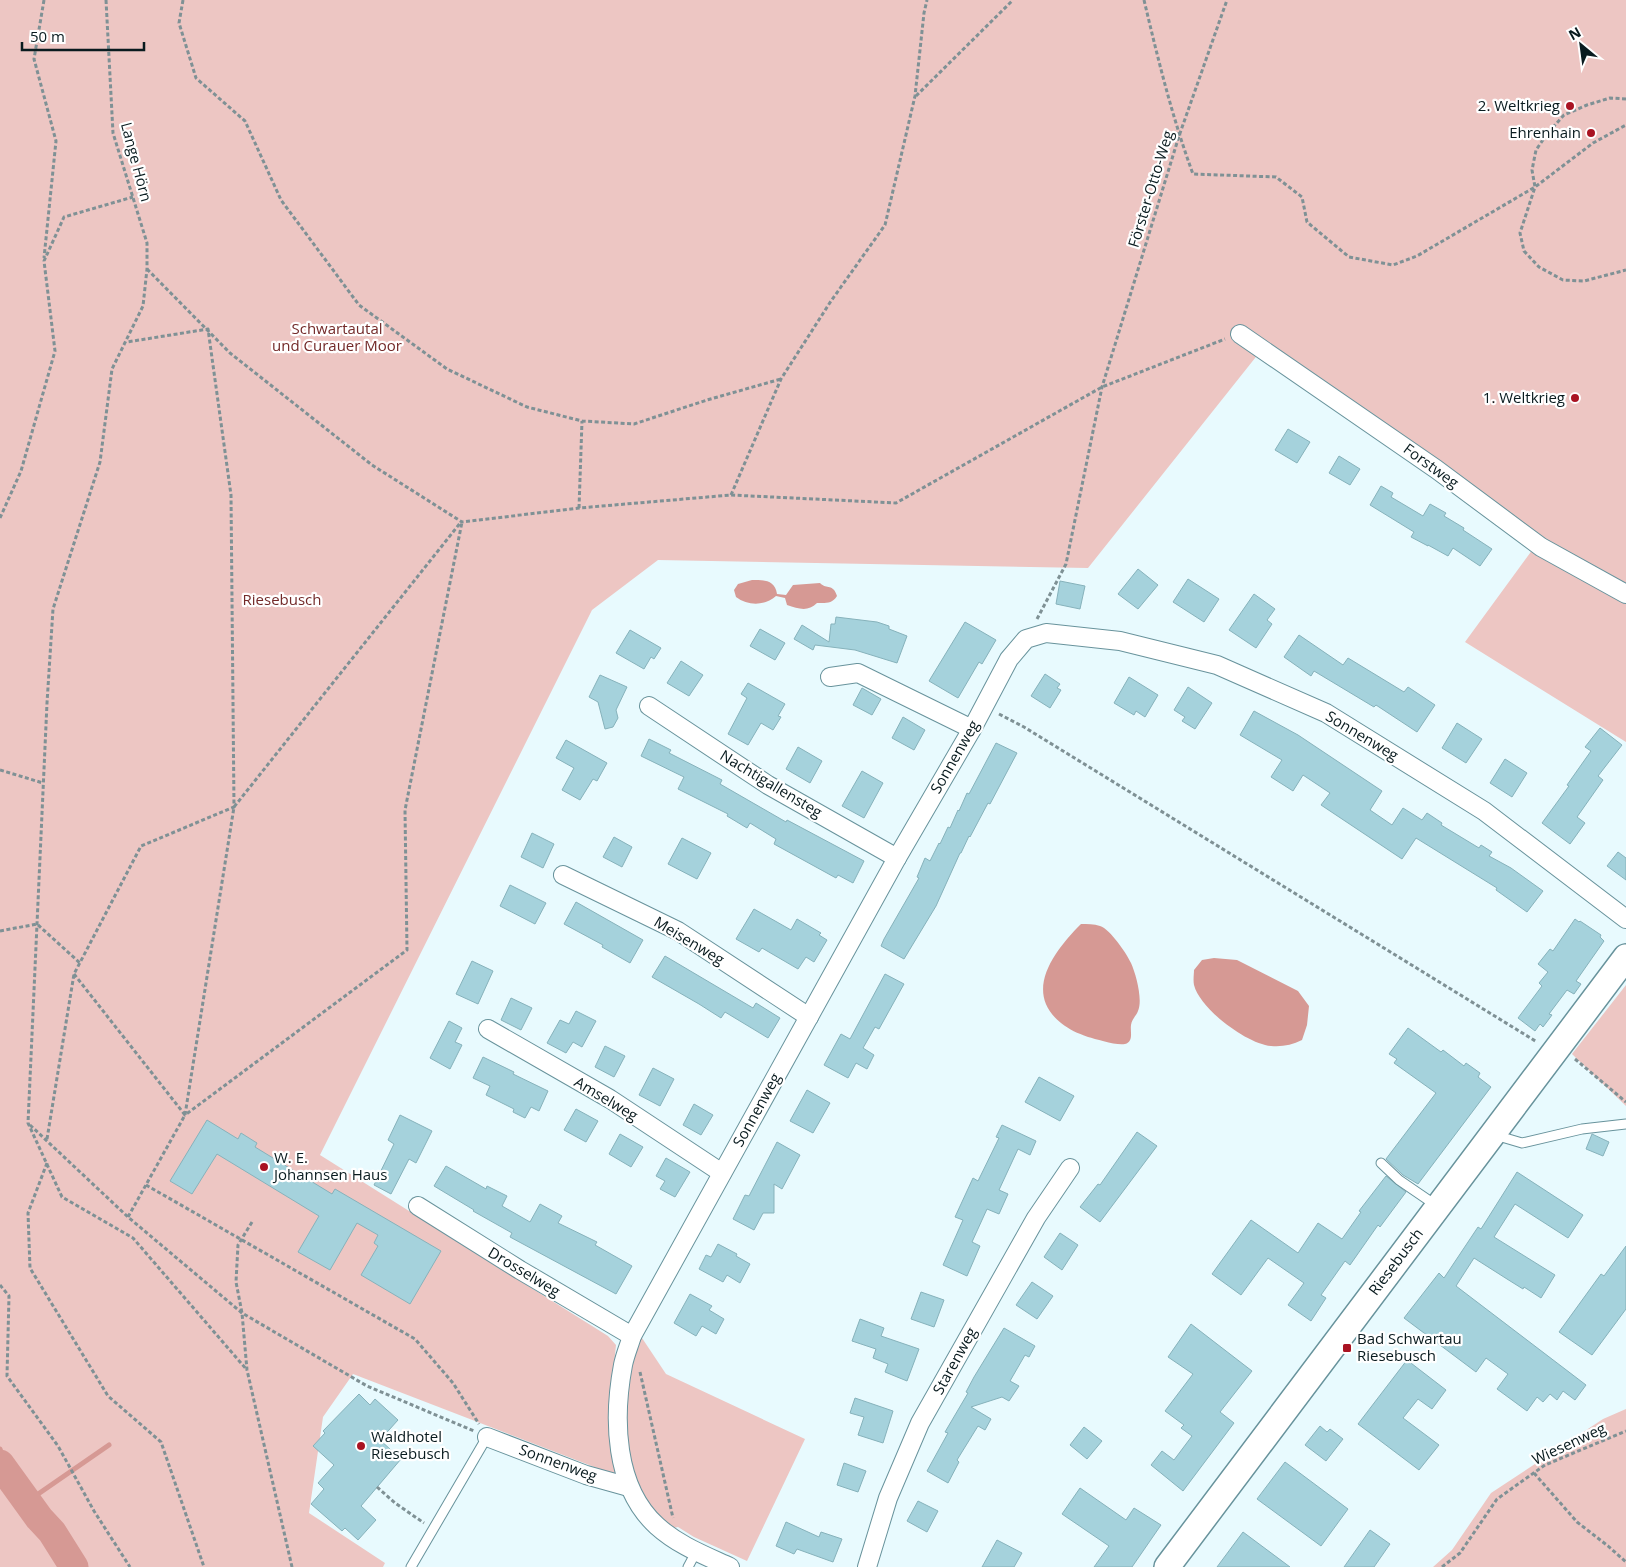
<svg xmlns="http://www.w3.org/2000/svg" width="1626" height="1567" font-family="'Open Sans',sans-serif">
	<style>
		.green { fill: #edc6c3 }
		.water { fill: #d69994 }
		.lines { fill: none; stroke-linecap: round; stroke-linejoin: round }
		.stream { stroke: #d69994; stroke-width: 5 }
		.river { stroke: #d69994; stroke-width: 29 }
		.building { fill: #a5d2dc; stroke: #86b2bb }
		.service-casing { stroke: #68939c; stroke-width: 11 }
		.minor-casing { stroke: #68939c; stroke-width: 20 }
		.secondary-casing { stroke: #68939c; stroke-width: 28 }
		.path { stroke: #7f9195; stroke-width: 3; stroke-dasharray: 4 2.5; stroke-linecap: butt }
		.service { stroke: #fff; stroke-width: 9 }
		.minor { stroke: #fff; stroke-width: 18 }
		.secondary { stroke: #fff; stroke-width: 25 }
		.poi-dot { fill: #a91322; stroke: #fff; stroke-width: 2 }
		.labels { text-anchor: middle; stroke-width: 4.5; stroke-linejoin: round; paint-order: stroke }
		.poi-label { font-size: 15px; fill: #091b1f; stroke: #fff; text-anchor: end }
		.street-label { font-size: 15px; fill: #091b1f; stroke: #fff }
		.park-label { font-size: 15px; fill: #732a29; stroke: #fff }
	</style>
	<rect width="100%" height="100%" fill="#e8fafe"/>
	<g class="green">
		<path d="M0,0H1626V742L1465,642L1541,538L1267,343L1088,568L658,560L592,610L320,1155L608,1336L616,1345L610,1403L618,1472L615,1475L353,1374L323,1417L309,1513L385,1563L383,1567H0Z"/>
		<path d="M1626,985V1106L1572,1054Z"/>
		<path d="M640,1335L666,1374L805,1439L747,1561L694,1537L678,1527L669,1529C658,1517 640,1499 634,1483C622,1452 624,1397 630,1364C632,1355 637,1345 640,1335Z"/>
		<path d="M1626,1409V1567H1433L1452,1550L1491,1493L1603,1419Z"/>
	</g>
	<g class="water">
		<path d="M752,580C764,580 775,580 777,594L786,595L793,585L820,583C827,590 833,583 837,596C832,604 826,603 817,603C808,612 799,609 787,605L785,598L776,596C765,606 748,606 736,597L734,590L738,584Z"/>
		<path d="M1081,924C1087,924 1094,924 1100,926C1110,929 1127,954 1131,963C1136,974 1143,1000 1138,1011C1136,1016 1132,1019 1131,1025C1130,1032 1134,1041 1125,1044C1117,1046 1096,1039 1088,1037C1077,1033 1070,1030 1061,1023C1022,992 1055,950 1081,924Z"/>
		<path d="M1214,958L1237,960L1298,991L1309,1006L1307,1025L1302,1040C1292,1045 1282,1047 1271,1046C1247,1044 1200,1009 1194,985C1193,980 1194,974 1194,970L1202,960Z"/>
	</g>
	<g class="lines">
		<g class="stream">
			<path d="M0,1449L7,1472"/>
			<path d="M28,1501L109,1445"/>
		</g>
		<path class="river" d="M0,1464L39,1518L52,1532L74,1567"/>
	</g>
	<g class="building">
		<path d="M1288,429L1310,442L1297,463L1275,450Z"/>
		<path d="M1339,456L1360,469L1350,485L1329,473Z"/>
		<path d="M1381,486L1393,493L1391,497L1423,516L1430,504L1446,513L1444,516L1464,528L1463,530L1492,549L1480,566L1453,548L1448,556L1428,545V546L1411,537L1414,532L1370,505Z"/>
		<path d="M1138,569L1158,585L1138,609L1118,594Z"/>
		<path d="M1188,579L1219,599L1204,622L1173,602Z"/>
		<path d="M1060,581L1085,586L1080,609L1056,604Z"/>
		<path d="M1254,594L1275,609L1267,620L1272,624L1256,648L1229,630Z"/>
		<path d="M836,617L877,622L889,626V629L907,636L897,663L855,650L815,645L813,650L794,639L802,625L829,642L831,624H835Z"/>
		<path d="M965,622L996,640L982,664L979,662L958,698L929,681Z"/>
		<path d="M760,629L785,643L775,660L750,646Z"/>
		<path d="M630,630L661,648L654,659L651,657L644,669L616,653Z"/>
		<path d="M1299,635L1343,665L1348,658L1404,692L1408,687L1435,705L1417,732L1376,705L1374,707L1314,671L1311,676L1284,657Z"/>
		<path d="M681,661L703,675L689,696L667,683Z"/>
		<path d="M1045,674L1060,684L1057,688L1061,690L1050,708L1031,696Z"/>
		<path d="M600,675L627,687L616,710L618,718L613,727L605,729L598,702L589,697Z"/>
		<path d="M1129,677L1158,695L1145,717L1136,711L1134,715L1114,703Z"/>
		<path d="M748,683L785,704L778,716L781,717L773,730L761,723L748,745L728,734L747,698L741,694Z"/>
		<path d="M1188,687L1212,703L1195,729L1182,721L1185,717L1174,710Z"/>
		<path d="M862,688L881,699L872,715L853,705Z"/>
		<path d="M1254,711L1298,735L1382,791L1370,810L1392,825L1403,808L1422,820L1427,813L1442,823L1441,825L1479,848L1481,845L1492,852L1489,856L1511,868L1543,891L1527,912L1496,890L1497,888L1416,838L1402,859L1321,805L1330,793L1303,775L1293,791L1271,777L1282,760L1240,735Z"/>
		<path d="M903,717L925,730L914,750L892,738Z"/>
		<path d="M1457,723L1482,739L1466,763L1442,748Z"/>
		<path d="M1600,728L1622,745L1598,776L1603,780L1577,817L1585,823L1570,844L1542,823L1569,786L1567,785L1591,751L1585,747Z"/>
		<path d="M649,739L671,750L669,753L722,780L720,784L786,822L787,820L864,861L853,883L838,875L836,878L774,844L776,839L750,823L747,828L727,816L728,814L678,789L684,777L641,756Z"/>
		<path d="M566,740L607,763L597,781L593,779L580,800L562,790L574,768L556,758Z"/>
		<path d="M996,743L1017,753L990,804L988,803L970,837L969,836L961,853H960L936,906L904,959L881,946L884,939L919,878L917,877L925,858L930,861L939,843L940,844L948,827L950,828L958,810L959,811L967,793L969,794Z"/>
		<path d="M798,747L822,761L810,783L786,769Z"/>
		<path d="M1505,759L1527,773L1512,797L1490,783Z"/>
		<path d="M862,771L883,783L864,818L842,806Z"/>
		<path d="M532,833L554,844L543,868L521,857Z"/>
		<path d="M614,837L632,847L622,867L603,857Z"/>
		<path d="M682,838L711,853L697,879L668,864Z"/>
		<path d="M1618,852L1626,858V880L1607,866Z"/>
		<path d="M510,885L546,903L535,924L500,906Z"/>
		<path d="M576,902L643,940L630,963L602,947L603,945L564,924Z"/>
		<path d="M754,909L791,930L797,919L821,933L819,935L827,940L814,962L806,957L798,969L762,948L759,952L736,939Z"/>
		<path d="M1575,919L1579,922L1580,921L1601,935L1600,937L1604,941L1576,981L1581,984L1574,994L1567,990L1549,1014L1552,1015L1543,1027L1540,1024L1535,1031L1518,1018L1542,986L1539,983L1548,972L1538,964L1550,949L1553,951Z"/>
		<path d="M665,956L753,1008L756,1003L780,1018L768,1038L725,1012L721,1018L699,1004L652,977Z"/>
		<path d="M472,961L493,971L478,1004L456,994Z"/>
		<path d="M885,974L904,984L879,1029L875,1027L863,1048L874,1055L867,1069L856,1063L848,1078L824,1065L841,1034L850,1039Z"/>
		<path d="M511,998L532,1008L521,1030L501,1020Z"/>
		<path d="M576,1011L596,1021L582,1047L573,1042L566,1053L547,1043L560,1020L569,1024Z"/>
		<path d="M449,1021L462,1028L455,1042L462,1045L450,1069L430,1058Z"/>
		<path d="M1408,1028L1441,1052L1443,1050L1464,1066L1466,1063L1480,1073L1478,1077L1491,1087L1418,1184L1403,1175L1386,1159L1436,1093L1394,1063L1397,1059L1389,1054Z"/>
		<path d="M605,1046L625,1056L614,1077L595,1067Z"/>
		<path d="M483,1057L514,1072L513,1074L548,1091L539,1111L531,1107L525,1118L513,1112L514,1109L486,1095L490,1086L473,1078Z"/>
		<path d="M653,1068L674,1079L660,1106L639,1095Z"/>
		<path d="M1039,1077L1074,1096L1060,1121L1025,1102Z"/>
		<path d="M807,1090L830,1103L813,1133L790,1121Z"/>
		<path d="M694,1104L713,1115L701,1135L683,1125Z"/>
		<path d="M576,1109L598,1121L586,1142L564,1130Z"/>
		<path d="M400,1115L432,1131L416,1163L409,1159L391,1194L374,1185L394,1144L388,1140Z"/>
		<path d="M207,1120L238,1139L241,1133L257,1143L255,1147L332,1194L335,1189L441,1251L410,1304L361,1275L378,1246L374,1243L378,1235L357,1223L330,1270L298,1252L319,1216L217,1154L192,1194L170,1181Z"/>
		<path d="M1002,1125L1036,1141L1030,1155L1018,1149L999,1190L1008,1194L999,1214L987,1209L972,1242L980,1246L967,1276L943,1265L963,1220L955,1217L973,1178L978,1181L999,1138L996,1137Z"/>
		<path d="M1137,1132L1157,1146L1100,1222L1080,1207L1098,1184L1100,1185Z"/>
		<path d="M620,1134L643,1147L631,1167L609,1154Z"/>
		<path d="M1592,1134L1609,1142L1603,1156L1586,1149Z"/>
		<path d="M777,1142L800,1155L782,1189L774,1184V1213H763L754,1230L733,1219L745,1195L749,1196Z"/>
		<path d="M666,1158L690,1172L675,1197L660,1189L665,1181L656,1176Z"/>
		<path d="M446,1166L486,1189L487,1186L507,1196L502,1206L530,1222L540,1204L562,1216L558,1223L597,1242L595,1245L632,1266L616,1294L510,1237L512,1233L473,1211L474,1210L434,1186Z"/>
		<path d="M1517,1172L1583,1215L1568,1238L1515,1204L1494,1237L1555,1275L1541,1298L1524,1287L1523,1289L1507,1279L1474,1258L1456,1286L1586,1385L1575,1400L1563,1391L1557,1400L1550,1394L1543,1402L1537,1397L1527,1411L1497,1389L1508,1374L1486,1358L1476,1372L1404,1318L1439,1273L1444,1278L1478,1227L1481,1229Z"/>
		<path d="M1386,1176L1406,1192L1380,1227L1378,1225L1350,1265L1345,1261L1321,1295L1326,1298L1311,1321L1288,1305L1304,1283L1268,1258L1241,1295L1212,1274L1251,1220L1298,1253L1318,1223L1342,1239L1361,1212L1359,1211Z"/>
		<path d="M1060,1233L1078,1245L1062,1270L1044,1257Z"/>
		<path d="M718,1244L737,1254L736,1256L750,1264L740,1283L727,1275L723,1282L699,1269L706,1255L711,1257Z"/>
		<path d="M1626,1246V1309L1592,1355L1559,1332L1601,1274L1604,1276Z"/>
		<path d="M1032,1282L1053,1296L1037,1319L1016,1305Z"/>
		<path d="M921,1292L944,1300L934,1327L911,1319Z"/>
		<path d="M690,1294L712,1306L709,1310L724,1319L716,1334L702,1326L696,1336L674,1323Z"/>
		<path d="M860,1319L884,1328L881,1336L919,1349L907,1381L885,1372L888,1364L873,1358L876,1349L852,1341Z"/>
		<path d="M1191,1324L1252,1371L1220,1412L1234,1423L1183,1491L1151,1465L1162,1451L1174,1460L1192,1436L1181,1428L1184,1425L1165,1411L1193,1374L1168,1357Z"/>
		<path d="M1004,1328L1035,1346L1029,1357L1025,1355L1010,1381L1019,1386L1009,1401L1002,1397L971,1407L991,1419L985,1430L978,1426L957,1460L959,1462L948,1483L927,1471L948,1433L945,1432L968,1393L966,1392L974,1377Z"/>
		<path d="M1407,1360L1446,1390L1432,1409L1418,1399L1403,1418L1439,1445L1419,1470L1358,1424Z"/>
		<path d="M359,1394L370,1405L375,1399L398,1420L380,1440L401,1459L361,1506L376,1520L358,1540L345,1528L342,1531L311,1504L324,1489L318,1483L334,1465L313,1446L325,1433L323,1431Z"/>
		<path d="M855,1398L893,1411L883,1443L858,1435L864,1417L850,1413Z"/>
		<path d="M1320,1426L1327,1432L1330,1429L1343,1439L1326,1461L1305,1445Z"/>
		<path d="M1084,1427L1102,1441L1087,1459L1070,1445Z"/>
		<path d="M1285,1462L1348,1509L1321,1546L1257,1499Z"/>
		<path d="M844,1463L866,1471L858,1492L837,1485Z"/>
		<path d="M1080,1488L1126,1520L1134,1508L1161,1525L1132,1567H1094L1109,1546L1062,1514Z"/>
		<path d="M918,1501L938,1511L927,1532L907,1521Z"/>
		<path d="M786,1522L819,1537L821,1532L842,1539L833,1562L797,1549L794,1554L776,1546Z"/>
		<path d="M1370,1530L1390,1544L1374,1567H1344Z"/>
		<path d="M1243,1532L1290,1567H1217Z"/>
		<path d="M997,1540L1022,1553L1014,1567H982Z"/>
	</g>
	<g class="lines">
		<defs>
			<g id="service">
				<path d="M1495,1135L1522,1143L1582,1129L1626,1124"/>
				<path d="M1381,1163L1399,1180L1437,1206"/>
				<path d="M411,1567L487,1437"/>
				<path d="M688,1567L696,1552"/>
			</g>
			<g id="minor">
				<path d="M1240,334L1436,469L1541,547L1626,594"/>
				<path d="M830,677L858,673L972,729"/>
				<path d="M649,706L768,785L897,858"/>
				<path d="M563,875L678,931L809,1017"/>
				<path d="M488,1029L610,1099L722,1173"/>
				<path d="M418,1206L520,1270L632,1336"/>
				<path d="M487,1437L586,1475L629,1487"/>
				<path d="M730,1567C704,1555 678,1545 657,1526C614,1487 613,1418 623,1365C625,1355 629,1346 632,1336L897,858L972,729L1009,659L1026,639L1046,633L1120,641L1217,665L1326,713L1484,811L1626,919"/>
				<path d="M867,1567L888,1498L920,1423L1036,1218L1070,1168"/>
			</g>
			<path id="secondary" d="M1167,1567L1626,957"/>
		</defs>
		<use href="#service" class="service-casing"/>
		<use href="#minor" class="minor-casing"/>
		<use href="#secondary" class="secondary-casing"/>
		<g class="path">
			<path d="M44,0L34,59L56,141L44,258"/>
			<path d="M106,0L113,133L147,243V269L143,306L112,369L100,462L53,609L47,703L28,1123L62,1197L133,1238L247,1370"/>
			<path d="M183,0L179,23L196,78L245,121L281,200L359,305L447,369L527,407L582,421L634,424L707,400L781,379"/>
			<path d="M1144,0C1158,59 1172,117 1193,174L1276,177L1302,197L1307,222L1349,257L1393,265L1417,256L1535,187L1593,143L1626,125"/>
			<path d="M916,96L1013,0"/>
			<path d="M1626,99L1610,98L1587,105L1564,115L1547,134L1536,150L1532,170L1535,187L1520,233L1524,251L1539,267L1563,280L1584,281L1626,270"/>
			<path d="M147,269L230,353L372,465L462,522L579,508L731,495L896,503L1102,387L1225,339"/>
			<path d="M731,495L781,379L831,301L885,225L915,96L924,13L927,0"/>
			<path d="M579,508L582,421"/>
			<path d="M0,518L21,471L55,351L44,261L64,217L133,197"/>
			<path d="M1037,619L1066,564L1102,387L1179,136L1227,0"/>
			<path d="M999,714L1024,727L1537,1042"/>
			<path d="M0,770L43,783"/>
			<path d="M0,931L37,924L80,963"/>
			<path d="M74,974L185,1115L407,950L405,810L462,522"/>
			<path d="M1575,1059L1626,1102"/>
			<path d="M30,1125L128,1217L242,1313L367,1386L474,1431"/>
			<path d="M47,1139L74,974L141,846L234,807L231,495L208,329L127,342"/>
			<path d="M47,1163L28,1213L30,1268L108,1396L161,1442L204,1567"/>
			<path d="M146,1185L415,1339L453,1383L479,1424"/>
			<path d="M128,1217L185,1115L234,807L461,522"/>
			<path d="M252,1222L238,1245L236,1282L242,1313L247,1370L292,1567"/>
			<path d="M0,1285L9,1296L7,1376L58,1446L94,1511L130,1567"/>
			<path d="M640,1372L673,1518"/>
			<path d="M1534,1473L1577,1522L1608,1546L1626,1562"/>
			<path d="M377,1487L395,1503L424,1523"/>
			<path d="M1442,1567L1460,1553L1497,1499L1545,1465L1626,1431"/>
		</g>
		<use href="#service" class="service"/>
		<use href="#minor" class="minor"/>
		<use href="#secondary" class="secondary"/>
	</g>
	<g class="poi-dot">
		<circle cx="1570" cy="106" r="5"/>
		<circle cx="1591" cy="133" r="5"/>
		<circle cx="1575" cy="398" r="5"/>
		<circle cx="264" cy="1167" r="5"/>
		<rect x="1342" y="1343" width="10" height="10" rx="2.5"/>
		<circle cx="361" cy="1446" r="5"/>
	</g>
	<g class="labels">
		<g class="poi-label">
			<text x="1560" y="111">2. Weltkrieg</text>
			<text x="1581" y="138">Ehrenhain</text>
			<text x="1565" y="403">1. Weltkrieg</text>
			<text x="274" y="1163" text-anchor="start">W. E.<tspan x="274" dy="17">Johannsen Haus</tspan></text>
			<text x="1357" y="1344" text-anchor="start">Bad Schwartau<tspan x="1357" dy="17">Riesebusch</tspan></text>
			<text x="371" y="1442" text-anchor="start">Waldhotel<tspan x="371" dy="17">Riesebusch</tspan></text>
		</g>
		<g class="street-label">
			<text transform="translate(136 162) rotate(75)" y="5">Lange Hörn</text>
			<text transform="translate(1151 189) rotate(-73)" y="5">Förster-Otto-Weg</text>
			<text transform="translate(1431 466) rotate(36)" y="5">Forstweg</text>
			<text transform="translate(1362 736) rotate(31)" y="5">Sonnenweg</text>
			<text transform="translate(955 757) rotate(-60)" y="5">Sonnenweg</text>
			<text transform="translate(771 784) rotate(31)" y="5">Nachtigallensteg</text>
			<text transform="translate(689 941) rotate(31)" y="5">Meisenweg</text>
			<text transform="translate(606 1099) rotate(31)" y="5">Amselweg</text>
			<text transform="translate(757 1110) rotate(-61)" y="5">Sonnenweg</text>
			<text transform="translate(1396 1262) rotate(-53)" y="5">Riesebusch</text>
			<text transform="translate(524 1272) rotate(31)" y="5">Drosselweg</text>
			<text transform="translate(955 1361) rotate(-61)" y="5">Starenweg</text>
			<text transform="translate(1569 1444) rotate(-25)" y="5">Wiesenweg</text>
			<text transform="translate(558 1463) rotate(20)" y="5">Sonnenweg</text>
		</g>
		<g class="park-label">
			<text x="337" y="334">Schwartautal<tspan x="337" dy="17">und Curauer Moor</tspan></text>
			<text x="282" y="605">Riesebusch</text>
		</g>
	</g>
	<g transform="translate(1581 45) rotate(331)" stroke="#ffffff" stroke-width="4" paint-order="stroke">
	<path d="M0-4L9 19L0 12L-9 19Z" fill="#091b1f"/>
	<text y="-8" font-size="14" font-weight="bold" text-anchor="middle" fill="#091b1f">N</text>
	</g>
	<path d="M22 42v8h122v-8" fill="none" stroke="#091b1f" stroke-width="2.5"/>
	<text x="30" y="42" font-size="15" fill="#091b1f" stroke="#ffffff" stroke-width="4" paint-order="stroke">50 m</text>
</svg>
